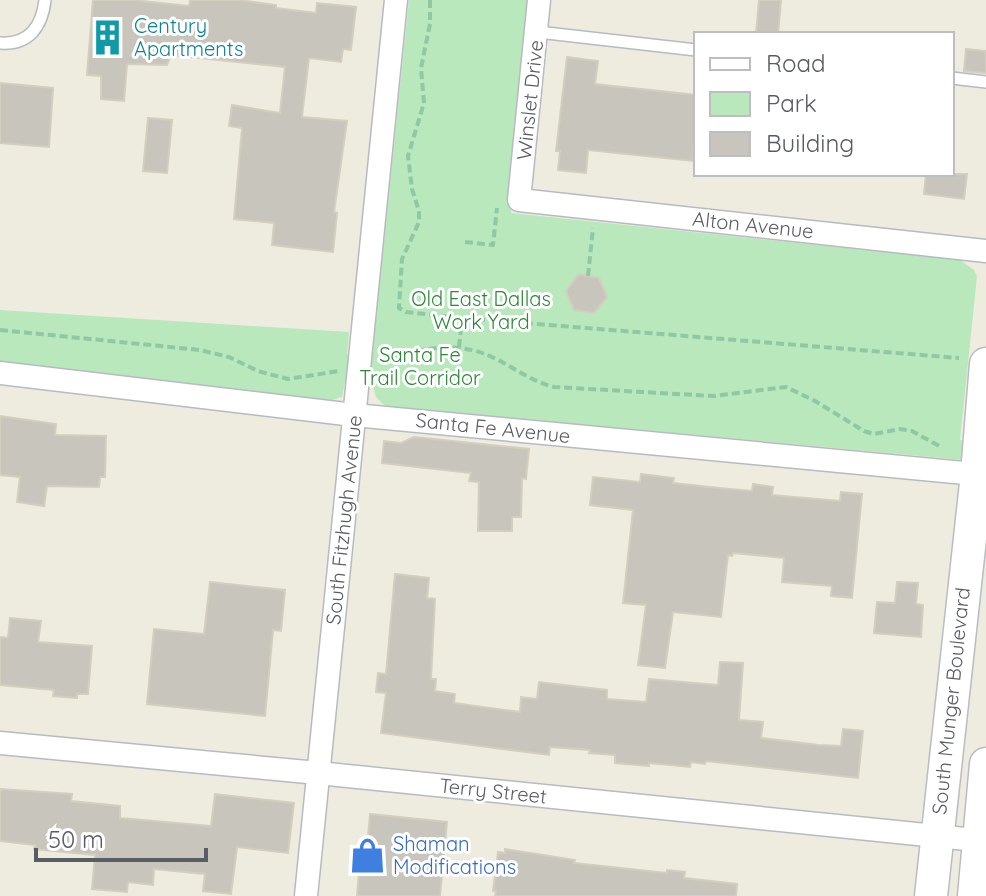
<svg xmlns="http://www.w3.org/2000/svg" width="986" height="896" font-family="Quicksand,sans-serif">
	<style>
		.green { fill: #b8e8bc }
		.building { fill: #c8c5bc; stroke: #d3cebd; stroke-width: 2 }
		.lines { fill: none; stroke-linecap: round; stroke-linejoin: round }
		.service-casing { stroke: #b8bac1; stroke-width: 14 }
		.minor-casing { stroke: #b8bac1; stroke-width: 25 }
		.secondary-casing { stroke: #b9bcc3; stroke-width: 35 }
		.path { stroke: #8fc8a4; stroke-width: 4; stroke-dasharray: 8 4; stroke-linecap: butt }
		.service { stroke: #fff; stroke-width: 11 }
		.minor { stroke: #fff; stroke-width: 22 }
		.secondary { stroke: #fff; stroke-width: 32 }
		.labels { text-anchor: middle; stroke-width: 6; stroke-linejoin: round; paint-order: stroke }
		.culture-label { font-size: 20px; fill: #0d838f; stroke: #fff; text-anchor: start }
		.street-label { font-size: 20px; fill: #585c63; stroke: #fff }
		.park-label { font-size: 20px; fill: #2c8737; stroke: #fff }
		.shop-label { font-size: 20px; fill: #366cbe; stroke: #fff; text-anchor: start }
	</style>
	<rect width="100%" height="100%" fill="#eeecdf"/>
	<path class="green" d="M409,0H531L511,213L960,260L974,270L977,276L960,440L986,444V462L385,406L376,397L370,377L345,382L342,397L332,400L0,365V310L349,332L347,355L373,349Z"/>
	<g class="building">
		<path d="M93,0H133L189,6L190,0H239L276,5V8L316,13L317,3L356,7L351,50L343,49L341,62L309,58L302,117L347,121L334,212L337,213L333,252L272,245L274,223L234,219L242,128L229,126L232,105L280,113L285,67L171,55L167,65L127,64L124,101L101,99V76L87,75Z"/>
		<path d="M759,0H781L778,34H756Z"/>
		<path d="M966,49L986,51V73L964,71Z"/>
		<path d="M567,57L598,61L595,84L696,95L693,161L588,150L586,173L558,170L560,151H556Z"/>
		<path d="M0,83L53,88L49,147L0,143Z"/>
		<path d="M148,118L172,120L167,173L143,171Z"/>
		<path d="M926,174H967L964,199L924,194Z"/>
		<path d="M579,274L599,278L607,297L594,313L574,310L566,291Z"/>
		<path d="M0,416L56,424L55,435L106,436L105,477H100L99,487L47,486L44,506L17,502L20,477L0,475Z"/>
		<path d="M414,437L529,449L526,479L522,478L521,517H512V531H478L479,482L469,481L471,473L382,463L384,441L401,443Z"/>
		<path d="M641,474L674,478L673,483L719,488L752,491L753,484L773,487L772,495L840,501L841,492L862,494L852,598L831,596L832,586L782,582L784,558L733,553L732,556L728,555L721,617L673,612L665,668L638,665L646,605L623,603L633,510L590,505L593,477L640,482Z"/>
		<path d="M395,574L429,578L427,598L435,599L431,679H436L435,691L455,694L454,703L520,712L521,697L537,699L539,682L607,690V699L646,702L649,679L718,685L720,662L743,663L739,720L763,722L761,738L819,745L841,746L843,729L863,731L858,778L706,761L705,764L691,762L690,767L649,763V766L615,763V755L589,753L590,750L550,747L549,755L381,733L386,693L376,692L378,673L386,674Z"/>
		<path d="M210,582L285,590L281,631L273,630L265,716L147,704L154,629L204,634Z"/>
		<path d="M897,582L918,583L916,604L923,605L921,637L874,633L877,602L895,603Z"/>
		<path d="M10,618L41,621L38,642L92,646L88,694H77V698L53,696L54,690L0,685V637L8,638Z"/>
		<path d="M0,789L72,794L71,801L120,806V818L211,826L215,794L294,803L288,853L237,847L231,894L203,891L205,874L154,869L153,885L128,882L127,892L92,889L95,855L34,849L35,845L0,841Z"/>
		<path d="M370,814L447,822L440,896H357L360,860L366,861Z"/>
		<path d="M505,849L575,860L574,863L667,873V870L685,872L684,878L737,884L736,896H495L496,891H493L498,852L505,853Z"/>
	</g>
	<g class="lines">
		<defs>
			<g id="service">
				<path d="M538,32L696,50"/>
				<path d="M0,43C29,45 42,27 45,0"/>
				<path d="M952,78L986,82"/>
			</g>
			<g id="minor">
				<path d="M539,0L519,200L986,251"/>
				<path d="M0,373L354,415L986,475"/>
				<path d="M0,743L318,773L986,841"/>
				<path d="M306,896L396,0"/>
			</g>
			<g id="secondary">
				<path d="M931,896L977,474L986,364"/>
				<path d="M974,896L986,764"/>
			</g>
		</defs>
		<use href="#service" class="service-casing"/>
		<use href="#minor" class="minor-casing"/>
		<use href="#secondary" class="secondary-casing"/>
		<g class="path">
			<path d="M430,0V24L421,68L424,103L408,156L412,189L419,211V222L402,259L399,308L406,312L462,318L959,358"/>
			<path d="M465,242L493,245L497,208"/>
			<path d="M588,276L593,228"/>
			<path d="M0,330L200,350L229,357L258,371L288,379L339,371"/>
			<path d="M459,347L462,318"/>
			<path d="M382,360C418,349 457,340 492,357C514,367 530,381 554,387L713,396L786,387L815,401L864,431L874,434L900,429L912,431L941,447"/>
		</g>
		<use href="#service" class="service"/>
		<use href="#minor" class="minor"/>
		<use href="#secondary" class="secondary"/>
	</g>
	<defs>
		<symbol id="building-bare" viewBox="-9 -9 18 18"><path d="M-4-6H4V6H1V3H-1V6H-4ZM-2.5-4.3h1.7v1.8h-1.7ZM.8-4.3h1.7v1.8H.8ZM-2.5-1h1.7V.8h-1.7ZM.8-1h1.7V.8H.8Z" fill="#0f9aa8" stroke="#fff" stroke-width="2.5" paint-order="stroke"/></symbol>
		<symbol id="shop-bare" viewBox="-9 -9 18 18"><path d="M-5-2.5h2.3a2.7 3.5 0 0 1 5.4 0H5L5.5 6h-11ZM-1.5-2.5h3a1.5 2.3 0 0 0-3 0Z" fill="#3f7fe0" stroke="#fff" stroke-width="2.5" paint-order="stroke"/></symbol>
	</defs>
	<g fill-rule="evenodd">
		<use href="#building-bare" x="82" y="12" width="51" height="51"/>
		<use href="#shop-bare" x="342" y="830" width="51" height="51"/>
	</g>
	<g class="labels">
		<g class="culture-label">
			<text x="134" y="33">Century<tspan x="134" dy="23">Apartments</tspan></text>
		</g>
		<g class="street-label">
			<text transform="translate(530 100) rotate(-84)" y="7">Winslet Drive</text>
			<text transform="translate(753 225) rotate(6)" y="7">Alton Avenue</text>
			<text transform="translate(493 428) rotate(6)" y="7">Santa Fe Avenue</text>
			<text transform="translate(344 520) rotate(-84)" y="7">South Fitzhugh Avenue</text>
			<text transform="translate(951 701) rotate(-84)" y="7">South Munger Boulevard</text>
			<text transform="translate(493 791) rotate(6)" y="7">Terry Street</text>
		</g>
		<g class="park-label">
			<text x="481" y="306">Old East Dallas<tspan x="481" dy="23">Work Yard</tspan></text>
			<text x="420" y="362">Santa Fe<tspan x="420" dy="23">Trail Corridor</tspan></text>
		</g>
		<g class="shop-label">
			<text x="393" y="851">Shaman<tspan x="393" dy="23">Modifications</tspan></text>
		</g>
	</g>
	<rect x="694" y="32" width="260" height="144" fill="#ffffff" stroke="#bcbec1" stroke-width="2"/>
	<rect x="710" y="58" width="40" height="12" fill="#ffffff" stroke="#bcbec1" stroke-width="2"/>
	<text x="766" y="72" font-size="24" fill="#585c63">Road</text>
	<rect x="710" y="92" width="40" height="24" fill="#b8e8bc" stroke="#bcbec1" stroke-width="2"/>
	<text x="766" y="112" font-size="24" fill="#585c63">Park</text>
	<rect x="710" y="132" width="40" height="24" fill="#c8c5bc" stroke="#bcbec1" stroke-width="2"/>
	<text x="766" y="152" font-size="24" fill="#585c63">Building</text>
	<path d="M36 848v12h170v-12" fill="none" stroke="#585c63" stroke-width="4"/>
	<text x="48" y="848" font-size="24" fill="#585c63" stroke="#ffffff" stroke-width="6" paint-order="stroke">50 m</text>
</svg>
